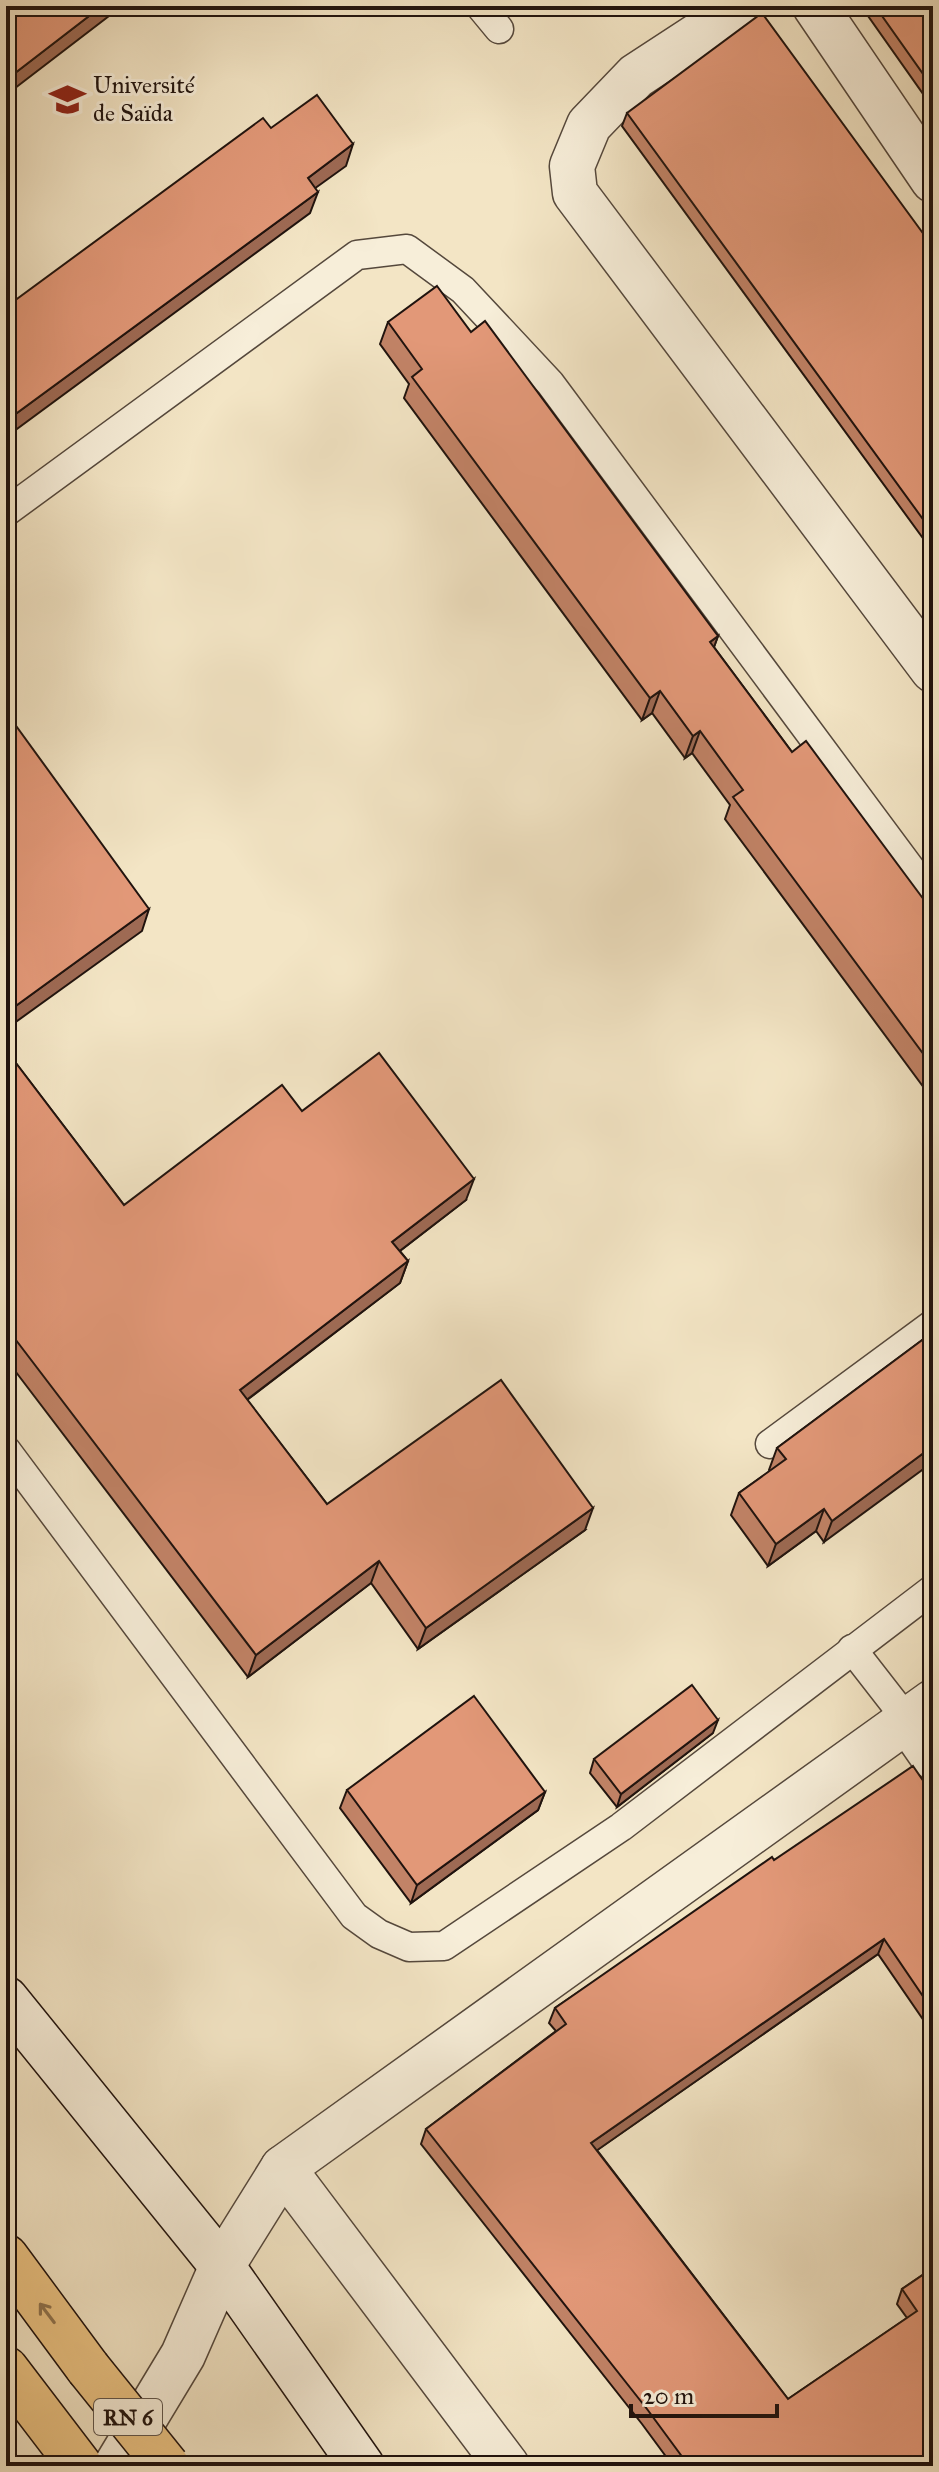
<svg xmlns="http://www.w3.org/2000/svg" width="939" height="2472" font-family="'IM FELL Great Primer',serif">
	<style>
		.lines { fill: none; stroke-linecap: round; stroke-linejoin: round }
		.lane-casing { stroke: #55483c; stroke-width: 31 }
		.street-casing { stroke: #55483c; stroke-width: 47 }
		.secondary-casing { stroke: #20130e; stroke-width: 47 }
		.primary-casing { stroke: #20130e; stroke-width: 47 }
		.lane { stroke: #f7eed9; stroke-width: 28 }
		.street { stroke: #f7eed9; stroke-width: 44 }
		.secondary { stroke: #f7eed9; stroke-width: 44 }
		.primary { stroke: #eac282; stroke-width: 44 }
		.primary-bridge-casing { stroke: #20130e; stroke-width: 47; stroke-linecap: butt }
		.primary-bridge { stroke: #eac282; stroke-width: 44 }
		.wall { fill: #c28367; stroke: #20130e; stroke-width: 2 }
		.shaded-wall { fill: #9e6a54; stroke: #20130e; stroke-width: 2 }
		.building { fill: #e29878; stroke: #20130e; stroke-width: 2 }
		.oneway { stroke: #8f734e }
		.labels { text-anchor: middle; stroke-width: 6; stroke-linejoin: round; paint-order: stroke }
		.shield { fill: #f7eed9; stroke: #60554b; stroke-width: 2 }
		.shield-label { font-size: 22px; font-weight: bold; fill: #20130e }
		.poi-label { font-size: 24px; fill: #20130e; stroke: #f7eed9; text-anchor: start }
	</style>
	<rect width="100%" height="100%" fill="#f3e5c5"/>
	<filter id="stains"><feTurbulence type="fractalNoise" baseFrequency=".0025" numOctaves="4"/><feColorMatrix values="0 0 0 0 .2 0 0 0 0 .09 0 0 0 0 .02 0 0 0 .5 -.17"/></filter>
	<radialGradient id="worn" r=".72"><stop offset=".6" stop-color="#630" stop-opacity="0"/><stop offset="1" stop-color="#630" stop-opacity=".3"/></radialGradient>
	<g class="lines">
		<defs>
			<g id="lane">
				<path d="M480,6L499,29"/>
				<path d="M6,512L357,255L407,249L463,290L550,383L933,899"/>
				<path d="M770,1444L933,1324"/>
				<path d="M6,1450L354,1916L379,1934L409,1947L444,1946L621,1827L933,1589"/>
				<path d="M852,1649L908,1721"/>
			</g>
			<g id="street">
				<path d="M743,6L636,76L589,125L572,166L575,193L933,670"/>
				<path d="M815,6L933,180"/>
				<path d="M908,1721L933,1757"/>
				<path d="M283,2168L507,2466"/>
				<path d="M116,2466L183,2355L222,2266L283,2168L933,1702"/>
			</g>
			<path id="secondary" d="M6,1999L222,2266L362,2466"/>
			<g id="primary">
				<path d="M6,2257L88,2368"/>
				<path d="M6,2369L80,2466"/>
			</g>
		</defs>
		<use href="#lane" class="lane-casing"/>
		<use href="#street" class="street-casing"/>
		<use href="#secondary" class="secondary-casing"/>
		<use href="#primary" class="primary-casing"/>
		<use href="#lane" class="lane"/>
		<use href="#street" class="street"/>
		<use href="#secondary" class="secondary"/>
		<use href="#primary" class="primary"/>
		<defs>
			<path id="primary-bridge" d="M88,2368L167,2466"/>
		</defs>
		<use href="#primary-bridge" class="primary-bridge-casing"/>
		<use href="#primary-bridge" class="primary-bridge"/>
	</g>
	<g class="wall">
		<path d="M861,6H933V108Z"/>
		<path d="M627,113L933,247V552L622,126Z"/>
		<path d="M388,322L471,332L718,636L714,647L792,752L933,912V1100L725,819L730,805L692,753L685,758L652,713L642,720L404,398L409,384L380,344Z"/>
		<path d="M6,1050L124,1205L302,1111L466,1200L400,1251L408,1261L400,1283L247,1400L327,1504L585,1530L418,1649L371,1583L248,1677L6,1359Z"/>
		<path d="M933,1332L824,1542L816,1531L768,1566L731,1515L739,1493L770,1471L769,1470L777,1448Z"/>
		<path d="M713,1733L617,1807L590,1773L594,1759Z"/>
		<path d="M347,1790L545,1792L538,1810L411,1903L340,1808Z"/>
		<path d="M933,1795V2034L878,1954L597,2150L788,2399L907,2318L897,2304L902,2289L933,2268V2466H673L642,2424L421,2144L426,2129L556,2031L549,2023L555,2008L774,1860Z"/>
	</g>
	<g class="shaded-wall">
		<path d="M102,6H122L6,95V80Z"/>
		<path d="M353,144L346,166L300,199L308,178Z"/>
		<path d="M318,192L310,213L6,437V421Z"/>
		<path d="M718,636L710,658V642Z"/>
		<path d="M660,691L652,713L642,720L650,698Z"/>
		<path d="M700,731L692,753L685,758L693,736Z"/>
		<path d="M149,909L142,931L6,1029V1013Z"/>
		<path d="M474,1179L466,1200L384,1263L392,1242Z"/>
		<path d="M408,1261L400,1283L232,1411L240,1390Z"/>
		<path d="M933,1446V1462L824,1542L832,1521Z"/>
		<path d="M593,1508L585,1530L418,1649L426,1628Z"/>
		<path d="M824,1509L816,1531L768,1566L776,1544Z"/>
		<path d="M379,1561L371,1583L248,1677L256,1655Z"/>
		<path d="M718,1720L713,1733L617,1807L621,1794Z"/>
		<path d="M545,1792L538,1810L411,1903L417,1885Z"/>
		<path d="M884,1939L878,1954L586,2158L591,2143Z"/>
		<path d="M933,2459V2466H923Z"/>
	</g>
	<g class="building">
		<path d="M6,6H102L6,80Z"/>
		<path d="M875,6H933V88Z"/>
		<path d="M762,13L933,247V533L627,113Z"/>
		<path d="M317,95L353,144L308,178L318,192L6,421V307L263,118L271,128Z"/>
		<path d="M437,286L471,332L485,321L718,636L710,642L792,752L806,741L933,912V1067L733,797L743,790L700,731L693,736L660,691L650,698L412,377L422,369L388,322Z"/>
		<path d="M6,712L149,909L6,1013Z"/>
		<path d="M6,1050L124,1205L282,1085L302,1111L379,1053L474,1179L392,1242L408,1261L240,1390L327,1504L501,1380L593,1508L426,1628L379,1561L256,1655L6,1327Z"/>
		<path d="M933,1332V1446L832,1521L824,1509L776,1544L739,1493L786,1459L777,1448Z"/>
		<path d="M692,1685L718,1720L621,1794L594,1759Z"/>
		<path d="M474,1696L545,1792L417,1885L347,1790Z"/>
		<path d="M913,1766L933,1795V2011L884,1939L591,2143L788,2399L917,2311L902,2289L933,2268V2459L923,2466H689L647,2409L426,2129L566,2024L555,2008L772,1857L774,1860Z"/>
	</g>
	<defs><path id="oneway-shaft" d="M-6 0H5M1.5-3L5.5 0L1.5 3" fill="none" stroke-width="1.6" stroke-linecap="round" stroke-linejoin="round" transform="scale(2)"/></defs>
	<use class="oneway" href="#oneway-shaft" transform="translate(47 2313) rotate(-127)"/>
	<defs>
		<symbol id="university-bare" viewBox="-9 -9 18 18"><path d="M0-5L7-2L0 1L-7-2ZM-4 1L0 2.5L4 1V4Q0 6-4 4Z" fill="#8f2418" stroke="#f7eed9" stroke-width="2.5" paint-order="stroke"/></symbol>
	</defs>
	<g fill-rule="evenodd">
		<use href="#university-bare" x="42" y="74" width="51" height="51"/>
	</g>
	<g class="labels">
		<rect class="shield" x="94" y="2399" width="68" height="36" rx="6"/>
		<g class="shield-label">
			<text x="128" y="2425">RN 6</text>
		</g>
		<g class="poi-label">
			<text x="93" y="93">Université<tspan x="93" dy="28">de Saïda</tspan></text>
		</g>
	</g>
	<rect width="939" height="2472" fill="none" stroke="#f3e5c5" stroke-width="32"/>
	<rect x="8" y="8" width="923" height="2456" fill="none" stroke="#20130e" stroke-width="4"/>
	<rect x="16" y="16" width="907" height="2440" fill="none" stroke="#20130e" stroke-width="2"/>
	<path d="M631 2404v12h146v-12" fill="none" stroke="#20130e" stroke-width="4"/>
	<text x="643" y="2404" font-size="24" fill="#20130e" stroke="#f7eed9" stroke-width="6" paint-order="stroke">20 m</text>
	<rect width="100%" height="100%" filter="url(#stains)"/>
	<rect width="100%" height="100%" fill="url(#worn)"/>
</svg>
